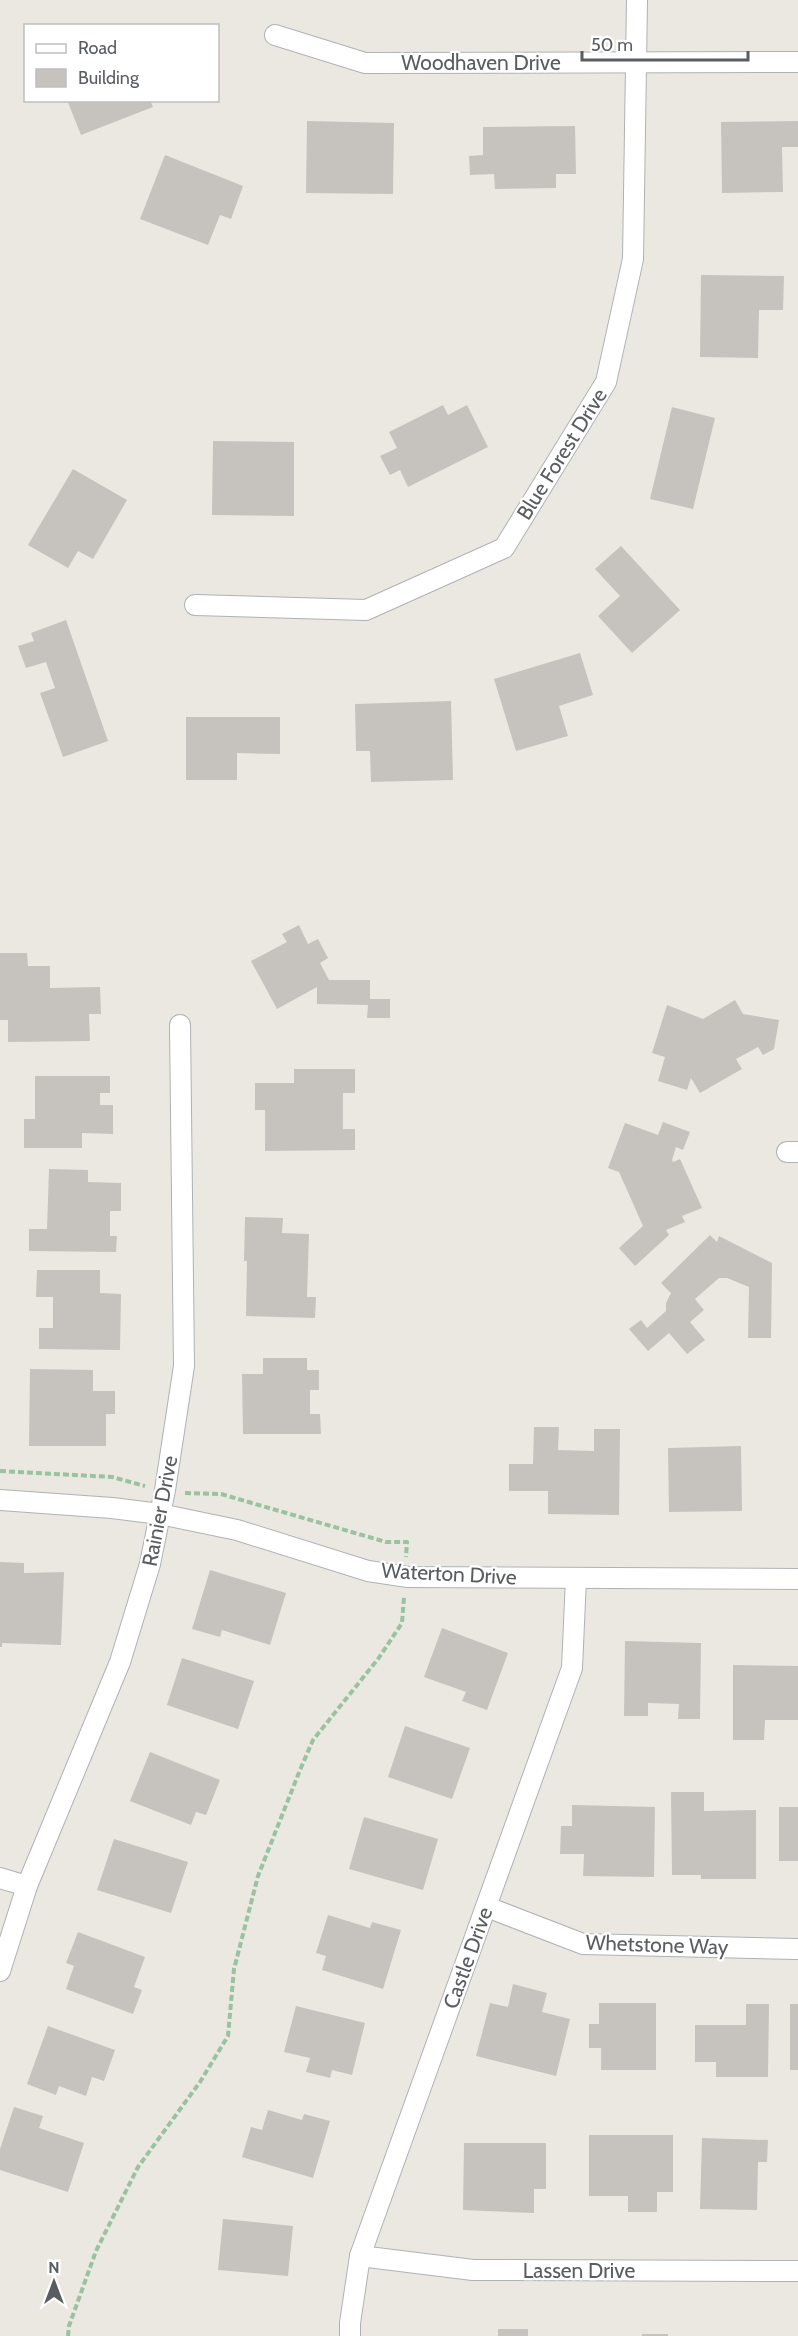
<svg xmlns="http://www.w3.org/2000/svg" width="798" height="2336" font-family="Cabin,sans-serif">
	<style>
		.building { fill: #c6c3be }
		.lines { fill: none; stroke-linecap: round; stroke-linejoin: round }
		.minor-casing { stroke: #aeb2b6; stroke-width: 22 }
		.path { stroke: #98c2a0; stroke-width: 4; stroke-dasharray: 6 3; stroke-linecap: butt }
		.minor { stroke: #fff; stroke-width: 20 }
		.labels { text-anchor: middle; stroke-width: 4.5; stroke-linejoin: round; paint-order: stroke }
		.street-label { font-size: 21px; fill: #595d61; stroke: #fff }
	</style>
	<rect width="100%" height="100%" fill="#ebe8e1"/>
	<g class="building">
		<path d="M67,100H150L153,107L81,135Z"/>
		<path d="M307,121L394,123L393,194L306,193Z"/>
		<path d="M798,121V147H782L783,192L722,193L721,122Z"/>
		<path d="M575,126L576,174H556V188L495,189L494,174L470,175L469,156L483,155V127Z"/>
		<path d="M165,155L243,186L231,219L220,215L208,245L140,219Z"/>
		<path d="M701,275L784,276L783,310H759L758,358L700,357Z"/>
		<path d="M443,405L448,415L467,405L488,447L408,487L400,470L390,475L380,456L397,448L389,432Z"/>
		<path d="M672,407L715,418L693,509L650,499Z"/>
		<path d="M213,441L294,442V516L212,515Z"/>
		<path d="M73,469L127,500L93,559L78,551L68,568L28,545Z"/>
		<path d="M621,546L680,610L632,653L598,616L620,596L595,569Z"/>
		<path d="M66,620L108,741L63,757L40,693L55,688L46,662L26,668L18,646L34,641L31,633Z"/>
		<path d="M580,653L593,695L559,706L568,736L516,751L494,679Z"/>
		<path d="M451,701L453,780L371,782L370,751H356L355,704Z"/>
		<path d="M186,717H280V754L237,753V780H186Z"/>
		<path d="M299,925L308,944L318,939L328,958L320,963L329,980H370V999H390V1018H367L368,1005L317,1004V987L277,1009L251,961L287,942L282,934Z"/>
		<path d="M0,953H27L28,966H50V988L100,987L101,1014H89L90,1041L8,1042V1020H0Z"/>
		<path d="M735,1000L743,1014L779,1020L774,1049L763,1055L758,1047L736,1059L742,1069L700,1093L691,1078L687,1090L658,1081L665,1057L652,1053L667,1005L703,1019Z"/>
		<path d="M294,1069H355V1093H343V1129H355V1150L265,1151V1110H255V1083H294Z"/>
		<path d="M35,1076H110V1093H100V1105H113V1134L82,1133V1148H24V1119H35Z"/>
		<path d="M663,1122L690,1132L683,1150L676,1147L672,1160L673,1162L680,1159L702,1208L682,1216L685,1222L666,1230L669,1235L635,1266L619,1248L643,1226L619,1172L608,1168L625,1123L658,1135Z"/>
		<path d="M49,1169L88,1170V1182L121,1183V1211H110V1236H117L116,1252L29,1251V1229H47Z"/>
		<path d="M245,1217L283,1218L282,1233L309,1234L307,1297H316L315,1318L246,1316L247,1261H244Z"/>
		<path d="M710,1235L717,1242L719,1236L772,1263L771,1338H748L749,1287L727,1278H719L695,1299L704,1310L690,1322L705,1340L687,1354L669,1333L648,1351L629,1329L641,1320L647,1328L666,1311V1303L671,1293L661,1283Z"/>
		<path d="M37,1270H100V1293L121,1294L120,1350L39,1349V1328H53V1297H36Z"/>
		<path d="M263,1358H307V1370H319V1390H310V1414H320L321,1434H243L242,1374H263Z"/>
		<path d="M30,1369L93,1370V1391H115V1414H106V1446H29Z"/>
		<path d="M534,1427H559L558,1450L594,1451V1429H620L619,1515L548,1514V1491H509V1464H533Z"/>
		<path d="M741,1446L742,1511L669,1512L668,1448Z"/>
		<path d="M0,1562L24,1563V1573L64,1572L61,1645L2,1643V1647H0Z"/>
		<path d="M210,1570L286,1593L270,1645L222,1630L220,1637L192,1629Z"/>
		<path d="M442,1628L508,1653L487,1710L462,1701L466,1692L424,1677Z"/>
		<path d="M625,1641L701,1643L700,1719H678L679,1704L648,1703V1716H624Z"/>
		<path d="M182,1658L254,1681L238,1729L167,1705Z"/>
		<path d="M733,1665L798,1666V1720H765L764,1740H733Z"/>
		<path d="M405,1726L470,1748L452,1799L388,1777Z"/>
		<path d="M150,1752L220,1780L206,1815L196,1812L191,1825L130,1801Z"/>
		<path d="M671,1792H704V1811L756,1810V1879H701V1875H672Z"/>
		<path d="M572,1805L655,1807L654,1877L583,1876L584,1854H560L561,1826H572Z"/>
		<rect x="779" y="1807" width="19" height="54"/>
		<path d="M364,1817L438,1839L423,1890L349,1869Z"/>
		<path d="M114,1839L188,1862L171,1913L97,1890Z"/>
		<path d="M328,1915L370,1928L372,1922L401,1930L383,1989L322,1970L326,1956L316,1953Z"/>
		<path d="M78,1932L145,1957L134,1987L142,1990L133,2014L66,1989L74,1966L66,1963Z"/>
		<path d="M513,1984L547,1993L542,2012L570,2019L556,2076L476,2056L490,2003L508,2007Z"/>
		<path d="M599,2003H656V2070H601V2048H589V2024H599Z"/>
		<path d="M746,2004H769L768,2077H716V2062H695V2025H746Z"/>
		<rect x="790" y="2004" width="8" height="66"/>
		<path d="M296,2006L365,2023L352,2075L332,2070L330,2078L306,2072L310,2058L284,2052Z"/>
		<path d="M48,2026L115,2050L104,2081L92,2077L86,2096L59,2086L56,2095L27,2084Z"/>
		<path d="M14,2107L43,2116L39,2128L84,2143L68,2192L0,2170V2149Z"/>
		<path d="M268,2110L302,2120L304,2114L330,2121L313,2178L242,2157L251,2127L262,2130Z"/>
		<path d="M589,2135H673V2192H657V2212H628V2196H589Z"/>
		<path d="M702,2138L768,2140L767,2162H758L757,2210L700,2209Z"/>
		<path d="M464,2143H546V2189H534V2213L463,2210Z"/>
		<path d="M223,2219L293,2226L288,2276L218,2270Z"/>
		<rect x="498" y="2329" width="30" height="7"/>
		<rect x="642" y="2334" width="26" height="2"/>
	</g>
	<g class="lines">
		<defs>
			<g id="minor">
				<path d="M275,35L365,63L798,62"/>
				<path d="M195,605L366,610L504,548L606,382L633,259L637,0"/>
				<path d="M787,1152H798"/>
				<path d="M0,1500L112,1508L160,1514L237,1530L368,1571L408,1577L798,1579"/>
				<path d="M0,1878L27,1886"/>
				<path d="M487,1907L583,1944L798,1949"/>
				<path d="M0,1971L27,1886L120,1662L150,1564L165,1490L184,1366L180,1025"/>
				<path d="M360,2256L473,2270L798,2271"/>
				<path d="M350,2336V2323L360,2256L572,1668L576,1578"/>
			</g>
		</defs>
		<use href="#minor" class="minor-casing"/>
		<g class="path">
			<path d="M0,1471L112,1477L145,1486"/>
			<path d="M185,1493L221,1494L386,1542H407L406,1557"/>
			<path d="M68,2336L69,2326L96,2251L138,2167L200,2082L228,2036L234,1969L258,1876L300,1770L313,1740L378,1659L402,1623L404,1597"/>
		</g>
		<use href="#minor" class="minor"/>
	</g>
	<g class="labels">
		<g class="street-label">
			<text x="481" y="70">Woodhaven Drive</text>
			<text transform="translate(562 454) rotate(-58)" y="7">Blue Forest Drive</text>
			<text transform="translate(160 1511) rotate(-79)" y="7">Rainier Drive</text>
			<text transform="translate(449 1574) rotate(3)" y="7">Waterton Drive</text>
			<text transform="translate(657 1945) rotate(2)" y="7">Whetstone Way</text>
			<text transform="translate(468 1958) rotate(-70)" y="7">Castle Drive</text>
			<text x="579" y="2278">Lassen Drive</text>
		</g>
	</g>
	<rect x="24" y="24" width="195" height="78" fill="#ffffff" stroke="#bdbec0" stroke-width="1.5"/>
	<rect x="36" y="44" width="30" height="9" fill="#ffffff" stroke="#bdbec0" stroke-width="1.5"/>
	<text x="78" y="54" font-size="18" fill="#595d61">Road</text>
	<rect x="36" y="69" width="30" height="18" fill="#c6c3be" stroke="#bdbec0" stroke-width="1.5"/>
	<text x="78" y="84" font-size="18" fill="#595d61">Building</text>
	<g transform="translate(54 2282)" stroke="#ffffff" stroke-width="4.5" paint-order="stroke">
	<path d="M0-4.5L10 22L0 15L-10 22Z" fill="#595d61"/>
	<text y="-9" font-size="16" font-weight="bold" text-anchor="middle" fill="#595d61">N</text>
	</g>
	<path d="M582 51v9h166v-9" fill="none" stroke="#595d61" stroke-width="3"/>
	<text x="591" y="51" font-size="18" fill="#595d61" stroke="#ffffff" stroke-width="4.5" paint-order="stroke">50 m</text>
</svg>
